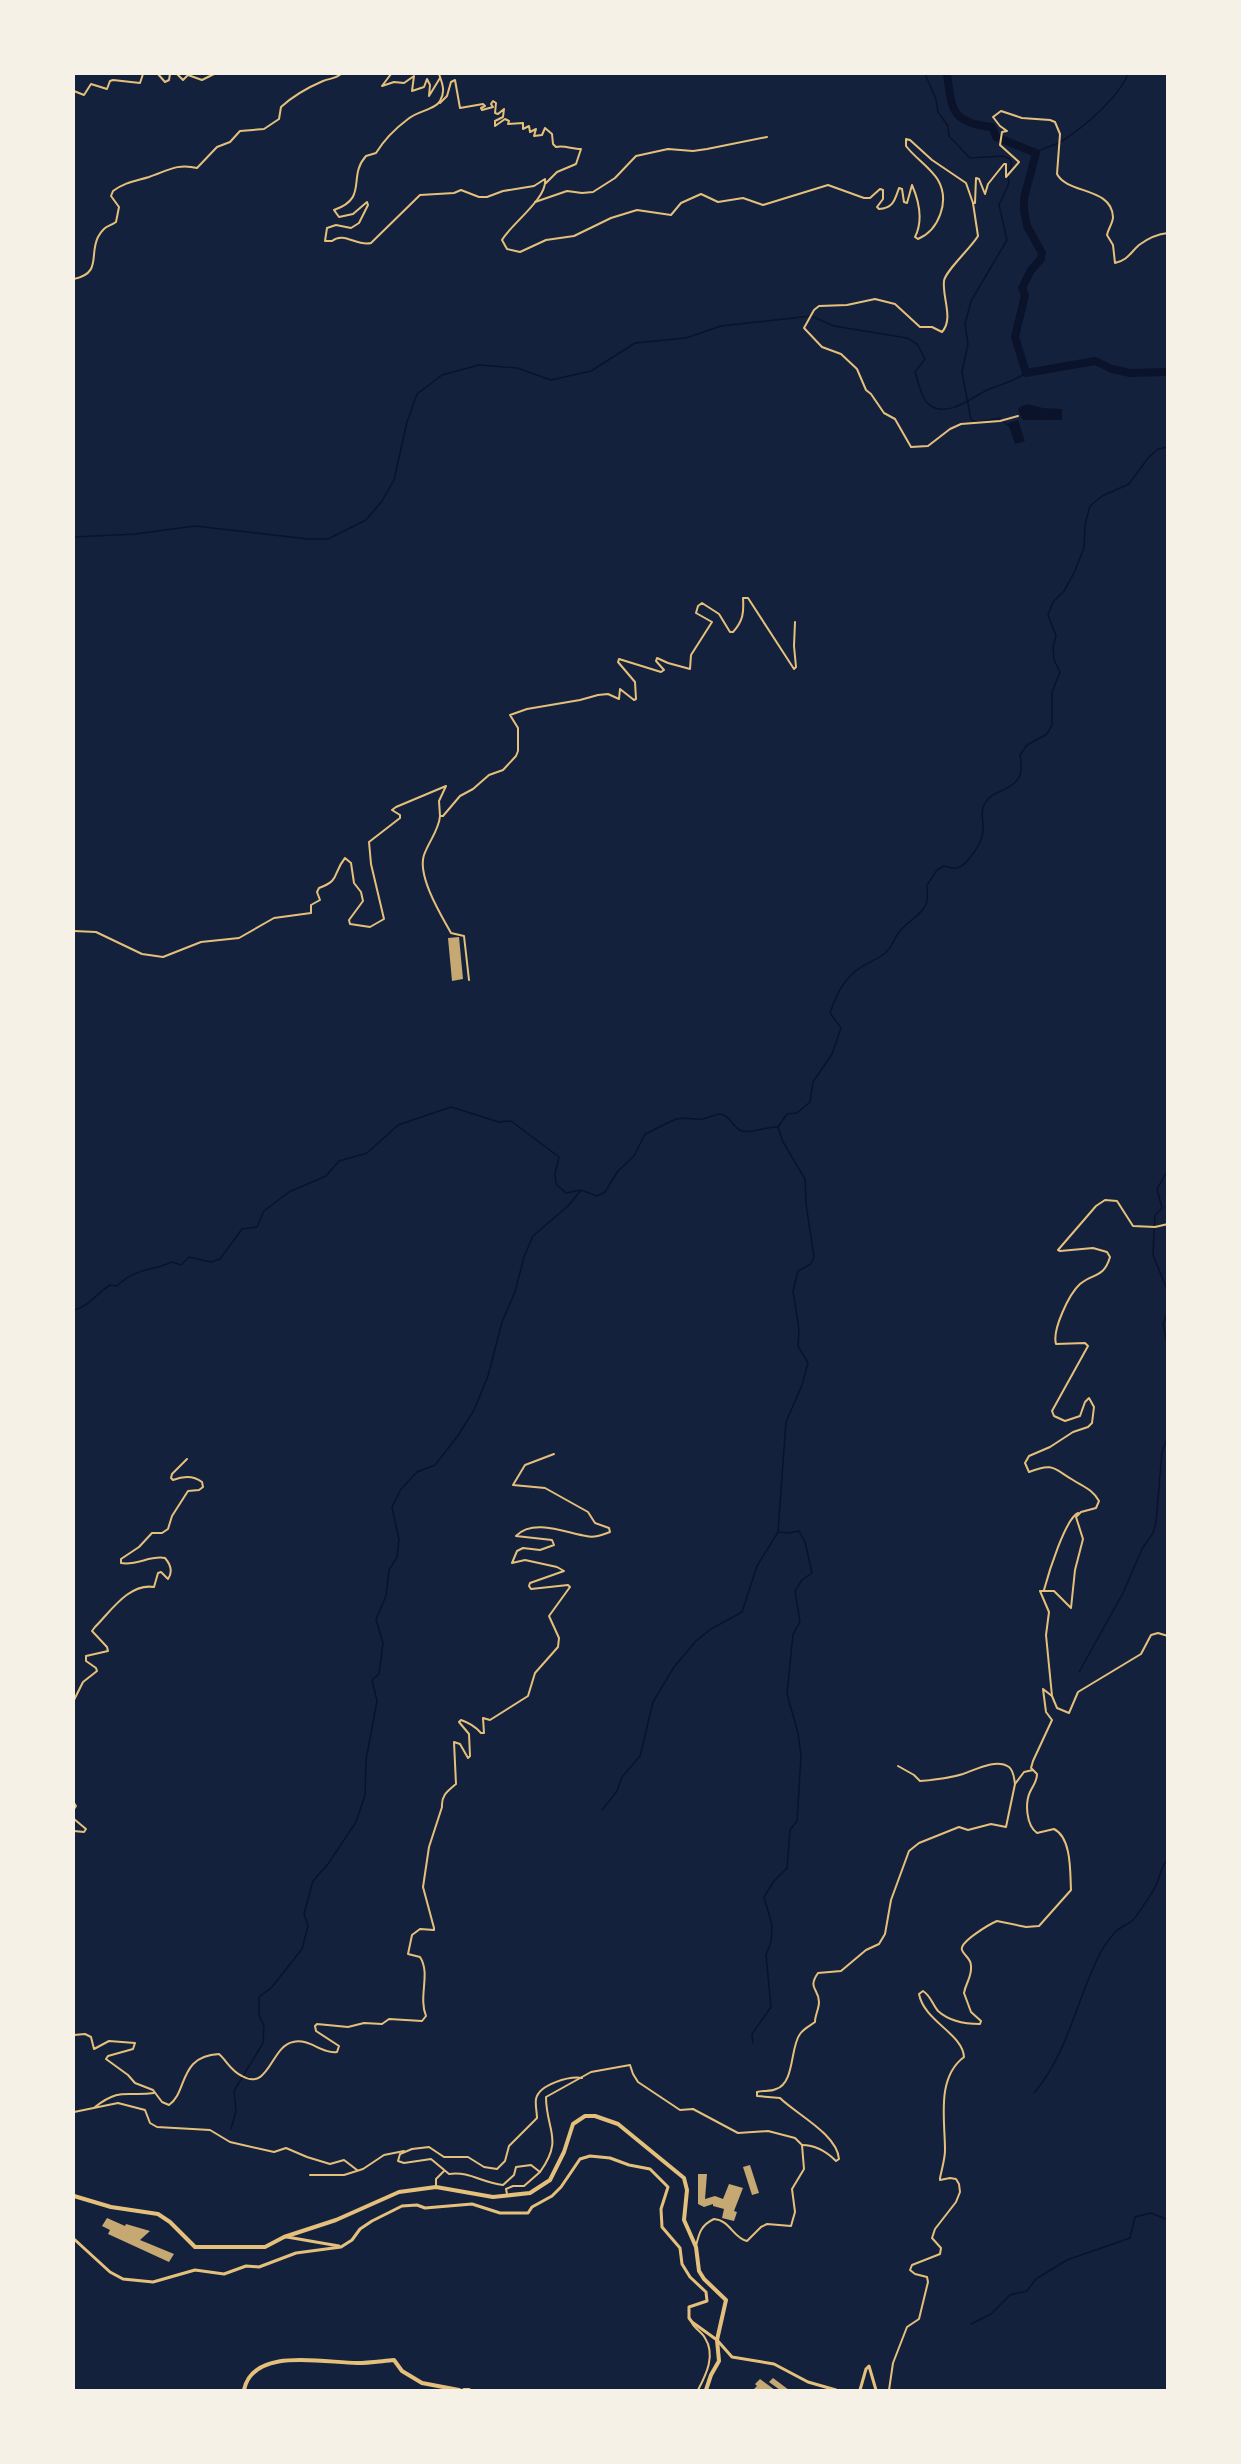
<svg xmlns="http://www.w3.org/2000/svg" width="1241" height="2464" font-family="'Crimson Pro',serif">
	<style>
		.water { fill: #0b132b }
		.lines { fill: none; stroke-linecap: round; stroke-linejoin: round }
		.stream { stroke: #0b132b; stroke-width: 1.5 }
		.river { stroke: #0b132b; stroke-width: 8 }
		.building { fill: #c6a872 }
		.minor { stroke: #e5c07b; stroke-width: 2 }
		.secondary { stroke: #e5c07b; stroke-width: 3 }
		.trunk { stroke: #e5c07b; stroke-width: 4 }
	</style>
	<rect width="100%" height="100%" fill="#14213d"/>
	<g class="water">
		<path d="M1027,404L1043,408L1062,409V420H1023L1018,410L1020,407Z"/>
		<path d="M1018,420L1025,441L1015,444L1008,423Z"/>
	</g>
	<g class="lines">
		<g class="stream">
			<path d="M925,74L936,99L938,112L948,126L949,136L970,158L1003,156L1010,159L1012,164L1009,172"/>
			<path d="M1036,153C1044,147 1054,146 1062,141C1084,127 1118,98 1128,74"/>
			<path d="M1008,177L1009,183L999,205L1007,240L971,301L965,324L968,344L962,372L971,420L978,422L1000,418L1011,428"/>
			<path d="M74,537L135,534L195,526L308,539H328L366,520L382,501L394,480L407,422L417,394L442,375L479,365L517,368L551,380L591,371L635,343L686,338L721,326L811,316L834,326L907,338L917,344L925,359L915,372C919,383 921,400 931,406C951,418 975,394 992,388C1008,382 1012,382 1026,373"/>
			<path d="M1168,1170L1157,1189L1162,1208L1155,1215L1153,1255L1168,1292"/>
			<path d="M74,1310C88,1307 97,1293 110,1285L117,1286C137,1267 150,1272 172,1262L181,1265L189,1257L211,1262L220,1259L242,1229L257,1227L264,1211L289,1192L326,1176L339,1161L367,1153L398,1125L451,1107L499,1122L511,1121L559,1157L555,1174L556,1184L566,1193L581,1190L597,1196L605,1192L618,1171L634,1156L645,1134C655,1130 664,1124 674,1120C682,1116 694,1120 702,1119C708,1118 715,1114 720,1114C730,1115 733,1128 742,1131C753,1134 766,1126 778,1127"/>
			<path d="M1168,1311L1163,1324L1168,1349"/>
			<path d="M1079,1672L1123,1593L1142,1549L1153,1533L1156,1522L1162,1452L1168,1435"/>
			<path d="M602,1810L617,1791L622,1777L640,1756L653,1702L674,1667L696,1641L711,1629L742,1612L757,1566L778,1532L786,1422L802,1385L808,1363L798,1346L799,1329L793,1291L798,1271L811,1264L814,1257L806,1204L805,1179L783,1142L778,1127L787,1114L797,1113L810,1102L813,1082L832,1054L841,1028L830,1013C835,998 841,984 853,973C862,965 872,962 881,956C892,950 893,939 900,931C907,922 918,917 924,908C929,901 927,893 927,885L937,870L944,866C956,870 960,869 968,860C976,850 984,840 983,826C983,817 980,812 985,803C995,785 1028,794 1020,755L1027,745L1047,734L1052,725V692L1060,672L1054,660L1053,647L1056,636L1048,615L1053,602L1064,591L1074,573L1084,548L1085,525L1090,506L1102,496L1129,484L1148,458L1158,449L1168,447"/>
			<path d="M753,2043L752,2034L771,2007L766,1955L771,1942L772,1925L764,1897L774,1881L787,1868L790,1830L797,1821L801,1756L798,1733L787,1694L793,1634L800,1622L795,1591L802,1580L812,1573L805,1542L799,1531L788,1533L779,1532"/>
			<path d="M1034,2093C1067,2054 1075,2006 1096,1962C1100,1952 1109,1939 1116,1931C1122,1926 1130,1924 1135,1918C1141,1909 1153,1893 1157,1883C1161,1874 1161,1866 1168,1859"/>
			<path d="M231,2129L236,2111L234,2091L263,2043L264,2026L259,2015V1997L272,1987L302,1949L308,1926L304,1914L313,1881L328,1864L356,1822L365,1795L366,1760L377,1701L372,1680L379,1674L383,1643L376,1619L386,1596L389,1570L397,1557L399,1540L392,1507L401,1489L417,1472L435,1465L457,1437L474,1410L488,1376L502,1322L515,1292L524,1257L533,1236L568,1206L581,1190"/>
			<path d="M971,2324L991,2314L1010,2295L1027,2291L1036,2279L1067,2260L1130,2238L1135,2217L1151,2213L1168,2220"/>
		</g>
		<path class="river" d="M947,74C952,110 951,123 992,127L996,137L1036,153L1024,198V210L1027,226L1042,253L1041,259L1031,270L1022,288L1025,295L1015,337L1026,373L1095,361L1112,369L1130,373L1168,372"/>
	</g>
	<g class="building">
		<path d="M459,937L463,979L452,981L448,938Z"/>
		<path d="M750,2165L759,2193L752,2195L743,2167Z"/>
		<path d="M698,2174H707L705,2199L715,2196L723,2199L729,2184L743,2188L734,2211L737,2212L734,2221L722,2218L724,2209L713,2206V2204L704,2207L698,2204Z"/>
		<path d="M107,2218L125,2226L126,2224L150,2231L140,2240L174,2254L169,2262L108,2234L110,2230L102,2226Z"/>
		<path d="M773,2378L789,2390H780L769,2382Z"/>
		<path d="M760,2379L775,2390H753L757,2386L755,2384Z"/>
	</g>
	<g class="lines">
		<g class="minor">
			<path d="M158,74L165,82L169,80L170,74"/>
			<path d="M177,74L183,80L188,75L202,80L214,74"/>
			<path d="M391,74L382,86L394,82L404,83L414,76L412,91L424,87L427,79L430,85L429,96L440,78"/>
			<path d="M439,74C442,83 446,91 440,101C435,110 417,111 408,119C396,128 384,140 376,153L366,156C347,177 369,198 334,210L339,217L353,214L367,202L368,205L359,223L351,228L336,225L327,228L325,241H332C344,231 357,247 371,243L420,195L454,193L461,190L479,197H487L503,191L534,186L545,179C548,198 511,224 502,240L507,249L520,252L546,240L574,236L611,218L637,210L671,215L681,203L701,194L718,202L743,198L763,205L828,185L864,198H870L880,189L883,190V199L877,207L879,209C894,208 895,199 899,188L902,189L904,202L907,203L912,185C919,201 923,221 915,237L918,239C939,230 950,201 938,180C930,167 915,158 906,146V139L910,140L932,160L966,183L973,203L978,236C971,248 945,271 944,281C942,297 954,319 942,332L932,327H920L895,304L875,299L847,305L819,306L814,310L804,328L822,347L841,354L857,369L866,390L871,394L884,413L895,419L911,447L928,446L950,429L961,424L1000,421L1018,416"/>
			<path d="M74,91L84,95L91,84L107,89L110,81L113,80L140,83L143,74"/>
			<path d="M440,103L447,96L451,82L455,80L460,108L483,104L485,106L481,108L482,110L493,107L491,104L493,101L496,103L495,113L498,114L504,109L503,117L495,121V126L505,119L509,121L508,124L523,123V129L529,126L530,132L536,129L534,136L542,135L545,128L552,134L553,144L556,147C564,145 572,149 581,149L576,164L557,172L546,183"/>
			<path d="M535,202L567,191L582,193L593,192L615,178L636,156L668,149L693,151L707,149L767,137"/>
			<path d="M973,203H975L976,178L979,179L985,194L988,184L1004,164H1006V177L1019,162L1000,145L1002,132L1007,131L1000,126L993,117L1001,111L1022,118L1050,120L1055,122L1060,134L1057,174C1067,194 1112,187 1113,217C1113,223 1108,229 1107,235L1113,245L1115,263C1128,260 1130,253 1139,245C1147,239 1158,234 1168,233"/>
			<path d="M74,279C102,273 89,255 98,237C105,225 107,228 116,222L119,207L111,196L113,191C125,182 136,181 149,177C167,171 177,163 197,168L217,147L230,142L240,131L264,129L279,119L281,107C293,96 309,87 323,81C331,78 335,79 341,74"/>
			<path d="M440,816C439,830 429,841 424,855C417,876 441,915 451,933L464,936L469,980"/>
			<path d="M74,931L96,932L142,954L163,957L201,942L239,938L274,918L311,913V905L320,900L317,892L319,888C341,880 332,874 345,858L351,863L354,883L361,892L363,901L349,920L350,924L370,927L384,919L371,864L369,842L400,818V815L392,810L396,807L446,786L439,801L440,816H443L460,796L473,789L489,775L503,770L516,756L518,751V728L510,715L527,709L580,700L598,695L608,694L619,699L620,689L634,700L636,699L635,682L618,662L619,659L661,672L664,670L656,661L657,658L668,663L690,669L691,655L712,622L696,613L698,606L702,603L719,614L730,632H733C743,621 744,613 743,598H748L794,669L796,667L794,646L795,622"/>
			<path d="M1044,1590C1048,1575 1065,1519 1078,1513"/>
			<path d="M1052,1696L1046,1635L1049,1612L1040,1591H1054L1071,1608L1075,1570L1083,1539L1076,1517L1081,1512L1096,1508L1099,1501C1092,1489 1084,1487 1073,1480C1054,1469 1054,1462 1029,1472L1025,1463L1029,1456L1050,1447L1073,1432L1088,1427L1092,1423L1094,1407L1089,1398L1085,1402L1080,1416L1065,1421L1054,1416L1052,1411L1088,1346L1085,1343L1056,1344C1052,1330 1069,1294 1080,1284C1093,1273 1104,1278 1110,1257L1107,1252L1093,1248L1060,1251L1058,1250L1096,1206L1105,1200L1117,1201L1133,1226L1155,1227L1168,1224"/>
			<path d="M74,1700L83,1682L97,1671L96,1668L86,1661V1656L108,1651L107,1647L92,1631L95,1627C111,1611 129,1583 154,1587L158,1573L161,1572L168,1579C173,1572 171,1565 165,1558C150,1555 137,1566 121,1563V1559L139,1547L152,1533H162L168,1529L172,1516L188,1491L199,1490L203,1487L202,1482C193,1475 183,1476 173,1480L171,1478L172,1474L187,1459"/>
			<path d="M898,1766L914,1775L920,1781C934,1780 950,1778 963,1774C975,1770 996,1758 1009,1767C1014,1771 1014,1778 1015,1784"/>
			<path d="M74,1782V1787"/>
			<path d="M74,1803L76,1806L74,1809"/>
			<path d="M74,1819L86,1829L84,1832L74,1831"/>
			<path d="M74,2035L85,2034L91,2037L94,2049L109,2041L135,2043L133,2049L108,2056L106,2059L128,2075L135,2083L153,2090L162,2102L169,2105C188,2092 178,2056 219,2054C227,2061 230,2070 242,2076C269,2092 271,2046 293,2042C310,2038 321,2054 337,2052L339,2046L316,2031L315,2026L317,2024L348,2027L364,2023L382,2024L389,2019L422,2021L426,2016C418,1996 431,1974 420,1957L408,1954L412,1935L420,1929L434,1930V1928L423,1887L429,1847L442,1807C441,1795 448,1791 456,1784L454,1742L460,1744L468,1758L470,1756L469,1734L459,1722L461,1720C470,1723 475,1726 481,1733H484L483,1718L490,1720L528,1696L535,1673L558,1647L559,1638L549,1616L570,1587L568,1585L531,1589L529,1586L530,1583L564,1571L557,1567L525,1560L512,1563L517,1551L523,1548L540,1550L554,1545L552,1540L516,1536C533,1518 567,1533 586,1536C595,1538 602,1535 610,1532L609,1528L595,1523L588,1512L545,1488L513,1485L525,1465L554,1454"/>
			<path d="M95,2107C121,2087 126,2097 154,2093"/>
			<path d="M74,2112L118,2103L145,2110L150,2123L157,2127L210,2130L230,2142L274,2152L286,2148L307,2157L330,2164L344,2160L357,2170"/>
			<path d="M802,2145C816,2145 826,2151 836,2161L839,2159C837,2134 796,2114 780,2098L757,2096V2092C763,2090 770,2092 776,2089C795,2083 790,2047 800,2034C804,2028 810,2026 815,2022C815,2015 819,2009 819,2002C819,1988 807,1989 818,1973L841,1971L866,1950L879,1944L885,1934L891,1900L909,1851L919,1843L959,1827L968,1830L991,1824L1006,1827L1015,1784L1024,1772L1033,1770"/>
			<path d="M412,2149L400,2154L398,2161L404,2163L431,2159L449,2174C470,2171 482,2183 503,2185L514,2175L516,2167L531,2165L540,2172C564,2139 546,2130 546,2097L591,2072L630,2065L633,2074L638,2082L680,2110L693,2109L738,2133L768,2131L795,2138L802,2145L804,2169L792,2189L795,2212L791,2226L767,2224L761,2227L747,2241C733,2238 730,2220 714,2219C701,2225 699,2233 696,2246"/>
			<path d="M412,2149L429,2147L444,2157H468L484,2167L497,2169L505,2161L509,2146L537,2118C537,2112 535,2105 536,2099C539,2084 570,2076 582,2078"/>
			<path d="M310,2175H344L363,2169L384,2155L404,2151"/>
			<path d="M436,2187V2179L444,2171"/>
			<path d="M507,2194L506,2189L513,2186H524L540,2172"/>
			<path d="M692,2323C695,2329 702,2332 705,2338C716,2355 706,2375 698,2390"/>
			<path d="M889,2390L893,2363L907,2327L919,2319L928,2282L927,2277L915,2274L910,2270L912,2265L940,2254L941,2248L932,2238L935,2229L956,2202L960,2192L959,2184L956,2179L950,2178L940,2180V2178C942,2168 945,2159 945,2150C945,2120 936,2078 964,2057C963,2034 924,2021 919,1994L923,1991C931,1996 932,2004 938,2011C949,2021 965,2024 980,2024L981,2021L971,2012L964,1993C966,1982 972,1977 971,1966C971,1958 964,1956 962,1950C959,1942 990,1924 997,1921L1026,1927L1039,1926L1071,1890C1070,1873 1072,1838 1054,1829L1037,1833C1026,1825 1025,1803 1030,1792C1033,1785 1037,1782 1037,1774L1031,1768L1033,1761L1052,1720L1046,1712L1043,1689L1052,1696L1057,1708L1069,1713L1078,1692L1141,1654L1151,1635L1158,1633L1168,1636"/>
		</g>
		<g class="secondary">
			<path d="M287,2237L339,2246"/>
			<path d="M74,2239L110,2272L123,2279L153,2282L195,2270L224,2274L246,2266L259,2267L296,2253L341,2247L352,2240L360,2229L372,2221L402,2206L417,2205L425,2208L472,2204L500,2213H528L532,2207L552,2196L561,2187L580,2159L590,2156L610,2158L629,2165L650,2169L668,2187L661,2209L662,2227L680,2248L682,2264L690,2277L706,2292L707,2301L689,2307V2318L692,2322L717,2340L732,2357L774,2364L808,2382L836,2390"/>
			<path d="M860,2390L866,2369L869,2366L876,2390"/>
		</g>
		<g class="trunk">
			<path d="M74,2196L111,2207L158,2214L170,2222L195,2247H265L284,2237L336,2220L399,2192L436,2187L493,2197L530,2193L550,2180L564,2152L573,2124L585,2116H595L618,2124L684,2178L687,2190L684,2220L696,2247L699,2271L704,2279L726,2300L717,2340L719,2361L711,2375L706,2390"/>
			<path d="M244,2390C253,2346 325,2363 357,2363C369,2363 382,2361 394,2360L402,2371L422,2383L459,2390"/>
			<path d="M464,2390H469"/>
		</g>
	</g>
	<rect width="1241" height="2464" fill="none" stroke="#f6f1e7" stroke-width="150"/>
</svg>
